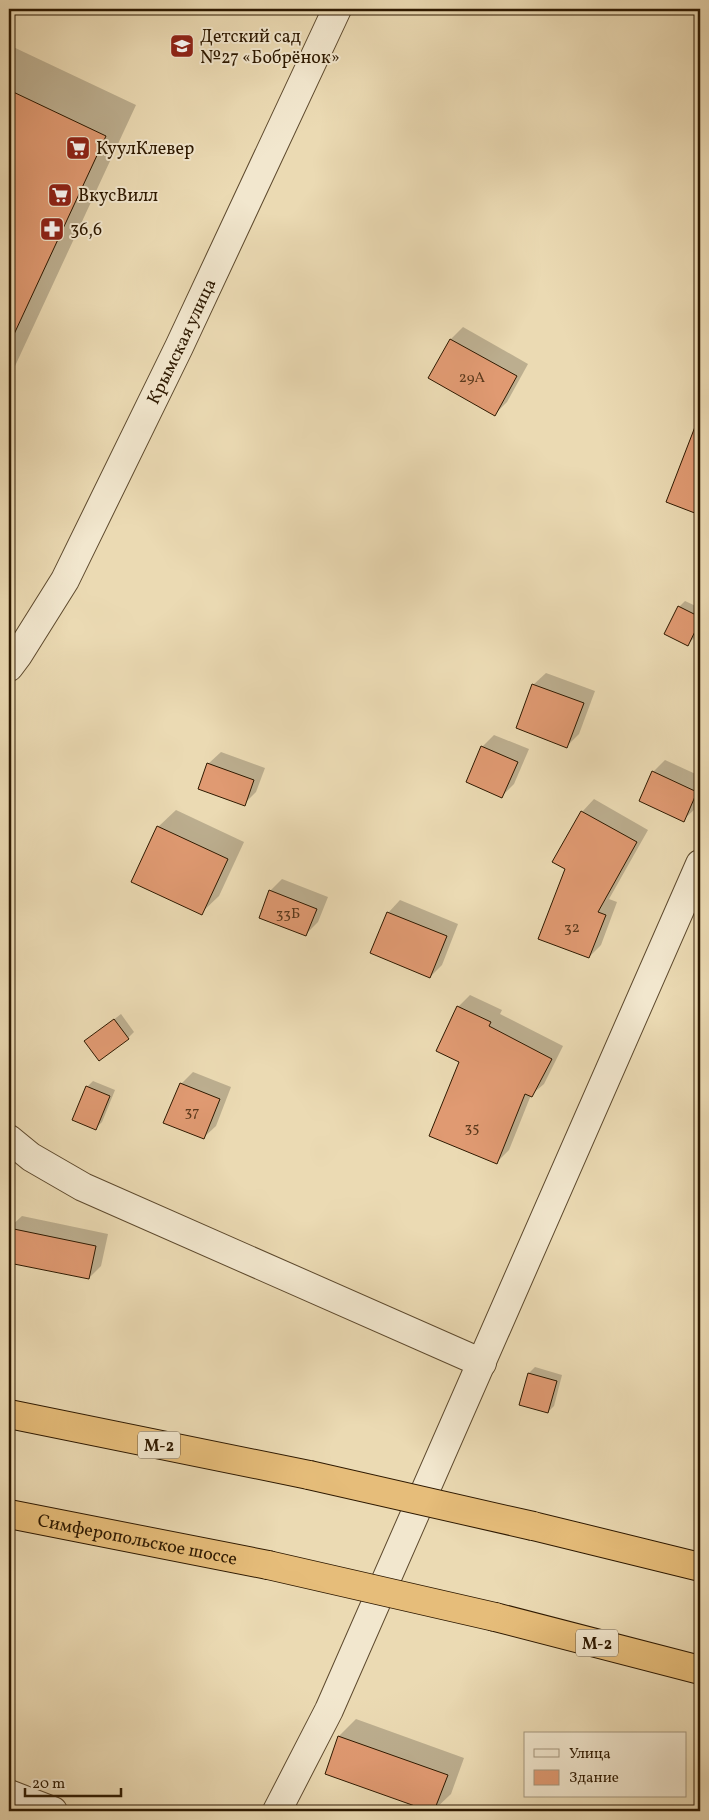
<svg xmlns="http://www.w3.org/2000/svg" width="709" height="1820" font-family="Vollkorn,serif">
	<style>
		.shadow { fill: #0003 }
		.building { fill: #e09a72; stroke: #2e1900 }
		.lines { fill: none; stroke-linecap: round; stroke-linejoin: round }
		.minor-casing { stroke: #5d492d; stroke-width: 30 }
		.highway-casing { stroke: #2e1900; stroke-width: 30 }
		.minor { stroke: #f2e7ce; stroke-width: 28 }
		.highway { stroke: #e6bd7a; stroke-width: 28 }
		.highway-bridge-casing { stroke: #2e1900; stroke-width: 30; stroke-linecap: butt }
		.highway-bridge { stroke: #e6bd7a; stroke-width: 28 }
		.labels { text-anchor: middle; stroke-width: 4; stroke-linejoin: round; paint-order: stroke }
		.number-label { font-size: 15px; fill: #5a391c }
		.shield { fill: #f2e7ce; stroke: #69573e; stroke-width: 1 }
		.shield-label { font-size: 16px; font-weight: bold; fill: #2e1900 }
		.poi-label { font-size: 18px; fill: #2e1900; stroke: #f2e7ce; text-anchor: start }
		.street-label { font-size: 18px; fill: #2e1900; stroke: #f2e7ce }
	</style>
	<rect width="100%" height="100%" fill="#ebdab3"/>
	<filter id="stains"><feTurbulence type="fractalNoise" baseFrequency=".004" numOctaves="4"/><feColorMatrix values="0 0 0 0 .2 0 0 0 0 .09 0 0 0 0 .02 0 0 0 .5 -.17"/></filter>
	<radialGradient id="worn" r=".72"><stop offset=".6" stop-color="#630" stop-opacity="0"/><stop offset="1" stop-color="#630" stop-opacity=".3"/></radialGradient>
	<g class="shadow">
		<path d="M537,9H553L548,14Z"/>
		<path d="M9,45L136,105L9,379V218L13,208L9,206Z"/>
		<path d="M463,327L528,364L507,402L495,414L429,378L451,339Z"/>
		<path d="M696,447L700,449V514L668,502Z"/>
		<path d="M685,601L700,608V625L694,638L688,644L666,633L679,607Z"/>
		<path d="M546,673L595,691L579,734L567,746L533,685Z"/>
		<path d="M494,735L529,749L514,784L502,796L482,747Z"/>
		<path d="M221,752L265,768L256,792L244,804L208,764Z"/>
		<path d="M665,760L700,776V798L696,808L683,820L653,772Z"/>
		<path d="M594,799L648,830L609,899L617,902L601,945L589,957L566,868L554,861L582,812Z"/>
		<path d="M176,810L244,842L219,896L201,913L158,827Z"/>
		<path d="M282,879L328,897L318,922L306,934L270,891Z"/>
		<path d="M400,900L458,924L442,965L430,977L388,913Z"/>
		<path d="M470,995L502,1010L500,1014L563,1046L544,1084L531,1095L509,1150L497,1162L461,1061L458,1007Z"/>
		<path d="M121,1014L134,1032L128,1038L86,1041Z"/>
		<path d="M193,1072L231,1087L216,1126L203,1138L181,1084Z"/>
		<path d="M93,1081L115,1090L102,1122L96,1128L87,1087Z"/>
		<path d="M22,1216L108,1234L101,1266L89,1278L9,1262V1228Z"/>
		<path d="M535,1367L562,1375L554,1406L548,1412L529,1373Z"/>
		<path d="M356,1719L464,1758L451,1794L433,1811L326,1773L339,1736Z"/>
	</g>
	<g class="building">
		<path d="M9,90L106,136L9,345Z"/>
		<path d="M450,339L517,376L495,416L428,378Z"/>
		<path d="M698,419H700V515L666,502Z"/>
		<path d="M678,606L700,617V621L688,646L664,634Z"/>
		<path d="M532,684L584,703L567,748L516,728Z"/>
		<path d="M481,746L518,762L502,798L466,782Z"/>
		<path d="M207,763L254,780L245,806L198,789Z"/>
		<path d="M652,771L697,792L684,822L639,801Z"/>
		<path d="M581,811L637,842L598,912L606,915L589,958L538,939L565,869L552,862Z"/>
		<path d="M157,826L228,859L202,915L131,882Z"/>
		<path d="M269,890L317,909L306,936L259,918Z"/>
		<path d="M387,912L447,936L430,978L370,953Z"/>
		<path d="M457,1006L491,1022L489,1026L552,1059L532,1097L525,1094L497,1164L429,1136L459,1062L436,1051Z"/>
		<path d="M114,1019L129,1039L99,1061L84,1041Z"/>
		<path d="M180,1083L220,1099L204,1139L163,1123Z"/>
		<path d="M86,1086L110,1096L96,1130L72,1120Z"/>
		<path d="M9,1228L96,1246L89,1279L9,1263Z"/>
		<path d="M528,1373L557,1381L548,1413L519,1405Z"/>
		<path d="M338,1736L448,1775L434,1811H429L325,1774Z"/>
	</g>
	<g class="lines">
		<defs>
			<g id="minor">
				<path id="s1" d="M9,667L18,655L65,580L179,347L337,9"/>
				<path d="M9,1139L31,1157L83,1187L482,1363"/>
				<path d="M9,1794L53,1811"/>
				<path d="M277,1811L329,1710L700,864"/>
			</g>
			<g id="highway">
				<path d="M9,1414L309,1475"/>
				<path id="s2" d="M9,1514L268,1565"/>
				<path d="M533,1526L700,1567"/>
				<path d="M495,1617L700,1670"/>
			</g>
		</defs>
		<use href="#minor" class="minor-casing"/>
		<use href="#highway" class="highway-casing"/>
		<use href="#minor" class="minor"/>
		<use href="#highway" class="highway"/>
		<defs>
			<g id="highway-bridge">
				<path d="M309,1475L533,1526"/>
				<path d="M268,1565L495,1617"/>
			</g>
		</defs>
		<use href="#highway-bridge" class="highway-bridge-casing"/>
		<use href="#highway-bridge" class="highway-bridge"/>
	</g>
	<defs>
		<symbol id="school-square" viewBox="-11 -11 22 22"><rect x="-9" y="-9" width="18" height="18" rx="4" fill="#8f2418" stroke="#f2e7ce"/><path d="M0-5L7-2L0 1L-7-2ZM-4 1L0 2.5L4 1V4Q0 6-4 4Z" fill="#fff"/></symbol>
		<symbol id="supermarket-square" viewBox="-11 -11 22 22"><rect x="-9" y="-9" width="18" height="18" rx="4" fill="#8f2418" stroke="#f2e7ce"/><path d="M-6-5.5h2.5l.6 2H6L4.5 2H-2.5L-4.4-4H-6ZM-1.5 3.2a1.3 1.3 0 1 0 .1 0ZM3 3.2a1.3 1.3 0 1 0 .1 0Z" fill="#fff"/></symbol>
		<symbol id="pharmacy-square" viewBox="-11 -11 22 22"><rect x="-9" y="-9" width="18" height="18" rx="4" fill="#8f2418" stroke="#f2e7ce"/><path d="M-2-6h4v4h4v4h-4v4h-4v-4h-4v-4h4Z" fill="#fff"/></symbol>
	</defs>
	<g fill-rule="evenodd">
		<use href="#school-square" x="168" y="32" width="28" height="28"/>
		<use href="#supermarket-square" x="64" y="134" width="28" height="28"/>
		<use href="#supermarket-square" x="46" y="181" width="28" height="28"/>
		<use href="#pharmacy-square" x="38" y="215" width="28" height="28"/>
	</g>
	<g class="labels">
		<g class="number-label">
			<text x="472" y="382">29А</text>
			<text x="288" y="918">33Б</text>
			<text x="572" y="932">32</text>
			<text x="192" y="1116">37</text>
			<text x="472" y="1132">35</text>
		</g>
		<g class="shield">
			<rect x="138" y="1431.5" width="42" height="27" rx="4"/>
			<rect x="576" y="1629.5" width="42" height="27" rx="4"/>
		</g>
		<g class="shield-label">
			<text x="159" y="1451">М-2</text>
			<text x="597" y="1649">М-2</text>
		</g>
		<g class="poi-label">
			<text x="200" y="42">Детский сад<tspan x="200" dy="21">№27 «Бобрёнок»</tspan></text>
			<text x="96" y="154">КуулКлевер</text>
			<text x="78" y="201">ВкусВилл</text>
			<text x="70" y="235">36,6</text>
		</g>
		<g class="street-label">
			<text dy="6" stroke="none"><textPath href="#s1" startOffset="369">Крымская улица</textPath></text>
			<text dy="6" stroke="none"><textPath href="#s2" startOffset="131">Симферопольское шоссе</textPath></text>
		</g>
	</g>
	<rect width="709" height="1820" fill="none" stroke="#ebdab3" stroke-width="30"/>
	<rect x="10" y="10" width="689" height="1800" fill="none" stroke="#2e1900" stroke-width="2.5"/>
	<rect x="15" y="15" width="679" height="1790" fill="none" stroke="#2e1900"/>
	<rect x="524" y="1732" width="162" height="65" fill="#f2e7ce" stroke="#a4957c"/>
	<rect x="534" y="1749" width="25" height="8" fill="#f2e7ce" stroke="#a4957c"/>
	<text x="569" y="1758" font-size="15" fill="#2e1900">Улица</text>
	<rect x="534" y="1770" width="25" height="15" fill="#e09a72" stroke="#a4957c"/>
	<text x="569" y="1782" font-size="15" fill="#2e1900">Здание</text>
	<path d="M25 1788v8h96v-8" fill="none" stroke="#2e1900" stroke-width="2.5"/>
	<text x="32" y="1788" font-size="15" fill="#2e1900" stroke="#f2e7ce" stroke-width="4" paint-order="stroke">20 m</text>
	<rect width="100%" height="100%" filter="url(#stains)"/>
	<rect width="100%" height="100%" fill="url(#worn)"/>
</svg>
